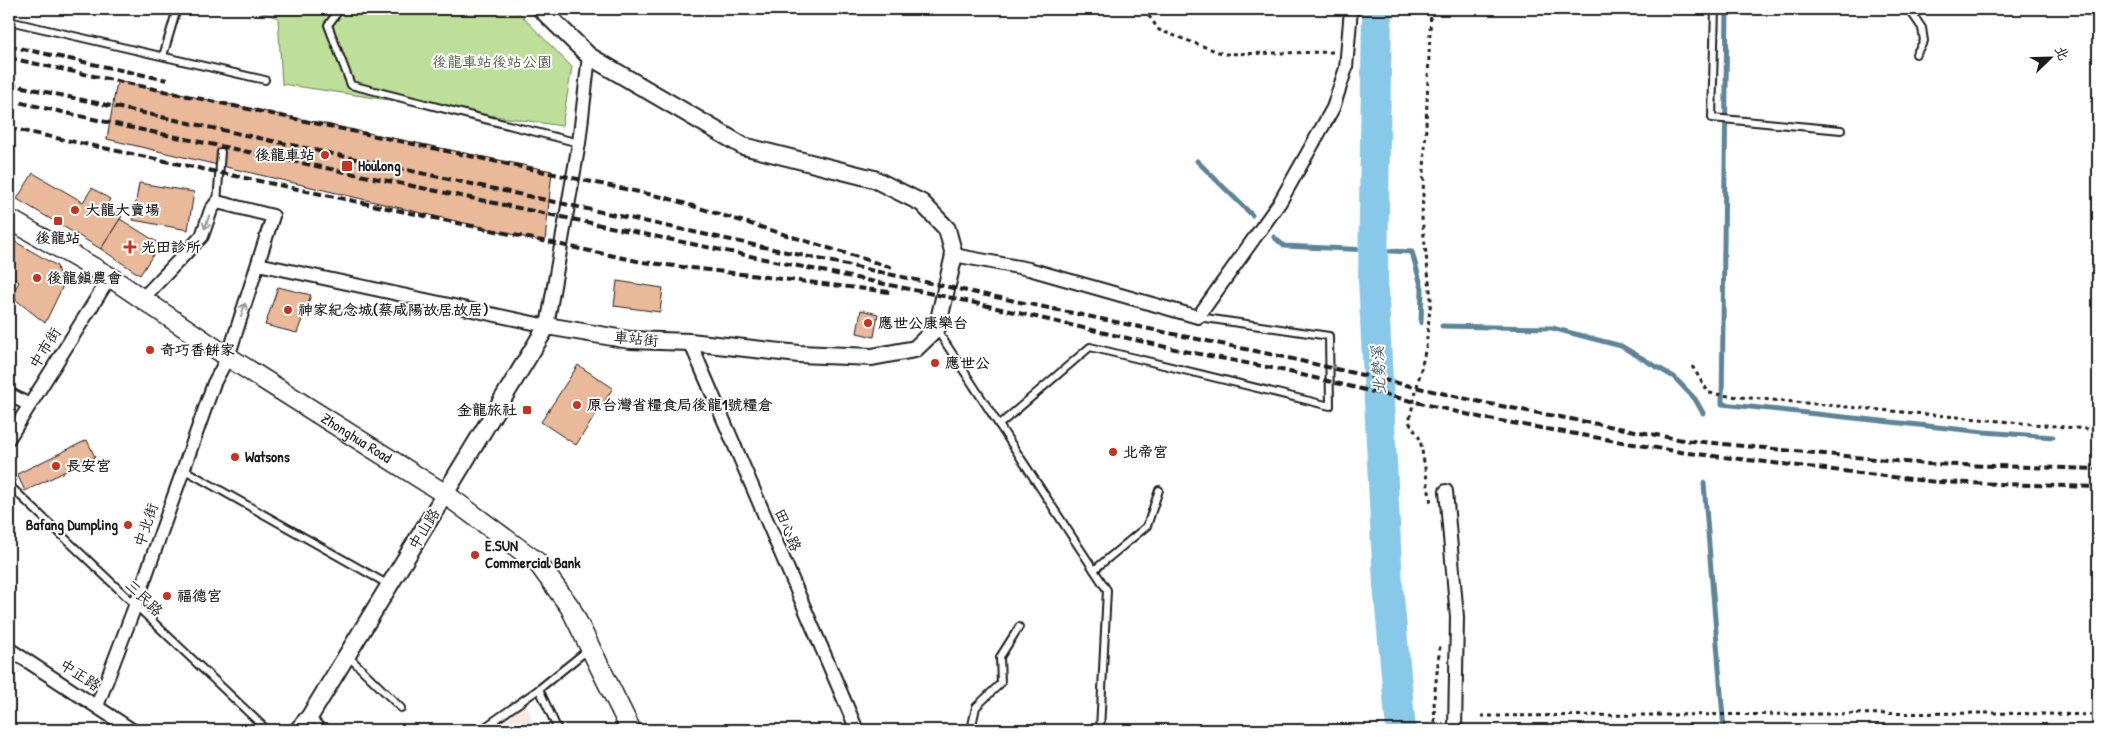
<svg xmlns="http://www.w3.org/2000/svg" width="2107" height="739" font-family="'Patrick Hand','LXGW WenKai TC',sans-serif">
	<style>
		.built { fill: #f8eae1 }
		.green { fill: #bedf99; stroke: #6d7e5a }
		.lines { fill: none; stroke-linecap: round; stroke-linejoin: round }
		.stream { stroke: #5d8497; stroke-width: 5 }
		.river { stroke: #88c9e9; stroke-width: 30 }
		.building { fill: #e9b99a; stroke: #1c1c1c }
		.service-casing { stroke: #1c1c1c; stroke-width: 10 }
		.minor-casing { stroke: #1c1c1c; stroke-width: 16 }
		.tertiary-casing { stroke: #1c1c1c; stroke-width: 20 }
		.secondary-casing { stroke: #1c1c1c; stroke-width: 22 }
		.path { stroke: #1c1c1c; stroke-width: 3; stroke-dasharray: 4 4; stroke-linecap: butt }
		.service { stroke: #fff; stroke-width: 6 }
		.minor { stroke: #fff; stroke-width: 12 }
		.tertiary { stroke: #fff; stroke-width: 16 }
		.secondary { stroke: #fff; stroke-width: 19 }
		.rail { stroke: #1c1c1c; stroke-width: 4; stroke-dasharray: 8 4; stroke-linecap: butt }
		.oneway { stroke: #999 }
		.poi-dot { fill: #c8321e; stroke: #fff; stroke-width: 2 }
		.labels { text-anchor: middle; stroke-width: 4; stroke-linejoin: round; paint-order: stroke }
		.park-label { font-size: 15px; fill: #556048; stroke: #fff }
		.poi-label { font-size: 15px; font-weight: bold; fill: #1c1c1c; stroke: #fff; text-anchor: start }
		.street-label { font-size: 15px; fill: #1c1c1c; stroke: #fff }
		.water-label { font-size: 16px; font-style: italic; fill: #47616e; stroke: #fff }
	</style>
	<rect width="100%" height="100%" fill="#fff"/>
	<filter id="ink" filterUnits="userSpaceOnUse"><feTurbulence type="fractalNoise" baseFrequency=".02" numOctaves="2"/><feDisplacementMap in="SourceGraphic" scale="10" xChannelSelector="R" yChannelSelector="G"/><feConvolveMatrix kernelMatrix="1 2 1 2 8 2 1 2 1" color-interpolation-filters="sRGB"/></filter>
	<g filter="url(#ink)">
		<path class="built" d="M526,704L536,730H492Z"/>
		<path class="green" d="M251,9H515L572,67L562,126L282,84L278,18Z"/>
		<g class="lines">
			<g class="stream">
				<path d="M1727,9L1722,404L1984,432L2053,437"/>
				<path d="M1197,161L1252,215"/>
				<path d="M1274,237L1284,246L1412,252L1422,289L1421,323"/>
				<path d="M1442,326L1552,328L1621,346L1674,377L1695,399L1703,413"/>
				<path d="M1704,483L1724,730"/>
			</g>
			<path class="river" d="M1377,9L1373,278L1388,585L1401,730"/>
		</g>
		<g class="building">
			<path d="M117,81L552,171L545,242L107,139Z"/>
			<path d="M33,173L83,202L92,188L110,199L107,205L122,216L101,249L17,199Z"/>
			<path d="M139,183L194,192L188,230L133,220Z"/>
			<path d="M120,219L160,244L140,275L101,249Z"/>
			<path d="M9,238L57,266L62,288L45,323L11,296L19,282L9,275Z"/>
			<path d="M617,281L663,288L660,312L614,306Z"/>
			<path d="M278,287L311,295L297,333L265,325Z"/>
			<path d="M861,310L878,314L874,337L857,333Z"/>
			<path d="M578,365L613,388L576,445L541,422Z"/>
			<path d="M87,440L95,457L25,491L17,474Z"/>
		</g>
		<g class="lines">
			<defs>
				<g id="service">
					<path d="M340,9L328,25L351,85L579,143"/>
					<path d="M1715,9L1712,118L1841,130"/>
					<path d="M1909,9L1922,28L1924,41L1916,54"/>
					<path d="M2086,9L2098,16"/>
					<path d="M9,21L265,80"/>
					<path d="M163,56L177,9"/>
					<path d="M217,202L221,152"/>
					<path d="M937,330L1107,590L1100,730"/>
					<path d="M999,425L1090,347L1330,406L1329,336L1198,317"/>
					<path d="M183,469L389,585"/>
					<path d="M9,481L10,486L267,730"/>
					<path d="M1094,570L1147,526L1159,490"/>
					<path d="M348,656L401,708"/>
					<path d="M539,689L558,730"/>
					<path d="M311,717L324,730"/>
					<path d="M481,730L539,689L590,648"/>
					<path d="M971,730L976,707L1001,683L1000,657L1019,627"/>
				</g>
				<g id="minor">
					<path d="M954,255L1029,269L1198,317L1280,202L1333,108L1346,68L1351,9"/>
					<path d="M258,264L547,326L579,143L589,56"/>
					<path d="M690,342L857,730"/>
					<path d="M9,394L29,405"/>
					<path d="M9,438L110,277"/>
					<path d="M1446,491L1457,617L1455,730"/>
					<path d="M9,649L132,730"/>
					<path d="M97,706L135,606L214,383L228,357L273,216L217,202L211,210L202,236L142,299"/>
				</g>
				<path id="tertiary" d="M298,730L310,716L547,326L630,340L690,342L799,354L872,357L915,349L937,328L954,255L947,229L922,203L874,179L743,146L589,56L541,9"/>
				<g id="secondary">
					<path id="s1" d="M9,219L110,277L228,357L445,494L537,562L570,607L631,730"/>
				</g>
			</defs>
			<use href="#service" class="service-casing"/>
			<use href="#minor" class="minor-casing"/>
			<use href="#tertiary" class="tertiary-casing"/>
			<use href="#secondary" class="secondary-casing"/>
			<g class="path">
				<path d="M1144,9L1159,30L1224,54L1333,52"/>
				<path d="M1431,9L1422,218L1431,299L1426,347L1409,422L1420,439L1431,503"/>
				<path d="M1692,366L1709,393L1729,396L2098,430"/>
				<path d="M1481,716L1993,713L2098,715"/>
				<path d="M1435,730L1434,699L1440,646"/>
			</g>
			<use href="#service" class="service"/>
			<use href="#minor" class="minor"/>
			<use href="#tertiary" class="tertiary"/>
			<use href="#secondary" class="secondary"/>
			<g class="rail">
				<path d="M9,46L167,80"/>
				<path d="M9,58L667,198L893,268"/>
				<path d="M9,84L967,291L1279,356L1485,403L1683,440L1926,464L2098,469"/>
				<path d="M9,100L133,128L962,300L1179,350L1277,369L1483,418L1680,452L1936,482L2098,487"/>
				<path d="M9,128L642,262L890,292"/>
			</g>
		</g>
		<defs><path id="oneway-shaft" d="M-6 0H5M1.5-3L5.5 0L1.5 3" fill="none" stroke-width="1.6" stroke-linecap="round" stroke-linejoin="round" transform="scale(1.25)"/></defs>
		<g class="oneway">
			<use href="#oneway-shaft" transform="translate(207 222) rotate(109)"/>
			<use href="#oneway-shaft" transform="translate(243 310) rotate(-72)"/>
		</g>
	</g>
	<g class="poi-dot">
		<circle cx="325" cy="155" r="5"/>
		<rect x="341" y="160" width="12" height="12" rx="2.5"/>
		<circle cx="75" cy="210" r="5"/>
		<rect x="53" y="216" width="10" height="10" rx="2.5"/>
		<path d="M127.5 239.5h5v5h5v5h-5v5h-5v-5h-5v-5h5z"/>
		<circle cx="37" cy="278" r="5"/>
		<circle cx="288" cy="310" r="5"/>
		<circle cx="868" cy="323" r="5"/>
		<circle cx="150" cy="350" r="5"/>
		<circle cx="935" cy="363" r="5"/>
		<circle cx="577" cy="405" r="5"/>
		<rect x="522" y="405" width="10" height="10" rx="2.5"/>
		<circle cx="1113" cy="452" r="5"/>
		<circle cx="235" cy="457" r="5"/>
		<circle cx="56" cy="466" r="5"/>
		<circle cx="128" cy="525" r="5"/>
		<circle cx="475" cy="555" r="5"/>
		<circle cx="167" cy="596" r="5"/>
	</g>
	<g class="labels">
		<g class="park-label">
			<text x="492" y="67">後龍車站後站公園</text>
		</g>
		<g class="poi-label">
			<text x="315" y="160" text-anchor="end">後龍車站</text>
			<text x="358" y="171">Houlong</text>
			<text x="85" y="215">大龍大賣場</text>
			<text x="58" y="243" text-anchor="middle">後龍站</text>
			<text x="141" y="252">光田診所</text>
			<text x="47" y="283">後龍鎮農會</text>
			<text x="298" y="315">神家紀念城(蔡咸陽故居故居)</text>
			<text x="878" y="328">應世公康樂台</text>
			<text x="160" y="355">奇巧香餅家</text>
			<text x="945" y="368">應世公</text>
			<text x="587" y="410">原台灣省糧食局後龍1號糧倉</text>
			<text x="517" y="415" text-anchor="end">金龍旅社</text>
			<text x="1123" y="457">北帝宮</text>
			<text x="245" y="462">Watsons</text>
			<text x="66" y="471">長安宮</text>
			<text x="118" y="530" text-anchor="end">Bafang Dumpling</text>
			<text x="485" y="551">E.SUN<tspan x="485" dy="17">Commercial Bank</tspan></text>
			<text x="177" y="601">福德宮</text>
		</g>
		<g class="street-label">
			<text transform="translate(636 339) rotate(5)" y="5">車站街</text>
			<text transform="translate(45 348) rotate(-58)" y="5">中市街</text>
			<text dy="5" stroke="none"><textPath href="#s1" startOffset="411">Zhonghua Road</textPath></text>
			<text transform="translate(146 525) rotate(-71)" y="5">中北街</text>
			<text transform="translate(424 529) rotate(-59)" y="5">中山路</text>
			<text transform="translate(788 530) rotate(67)" y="5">田心路</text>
			<text transform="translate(144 598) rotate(44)" y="5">三民路</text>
			<text transform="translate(80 675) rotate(33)" y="5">中正路</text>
		</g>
		<g class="water-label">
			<text transform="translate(1378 370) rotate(-93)" y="6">北勢溪</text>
		</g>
	</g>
	<rect width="2107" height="739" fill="none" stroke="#fff" stroke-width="30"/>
	<rect x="15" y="15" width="2077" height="709" fill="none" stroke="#1c1c1c" stroke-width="2" filter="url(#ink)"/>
	<g transform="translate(2050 58) rotate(67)" stroke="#ffffff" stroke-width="4" paint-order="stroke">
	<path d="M0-4L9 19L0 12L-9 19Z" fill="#1c1c1c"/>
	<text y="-8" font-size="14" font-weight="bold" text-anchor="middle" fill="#1c1c1c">北</text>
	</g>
</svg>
